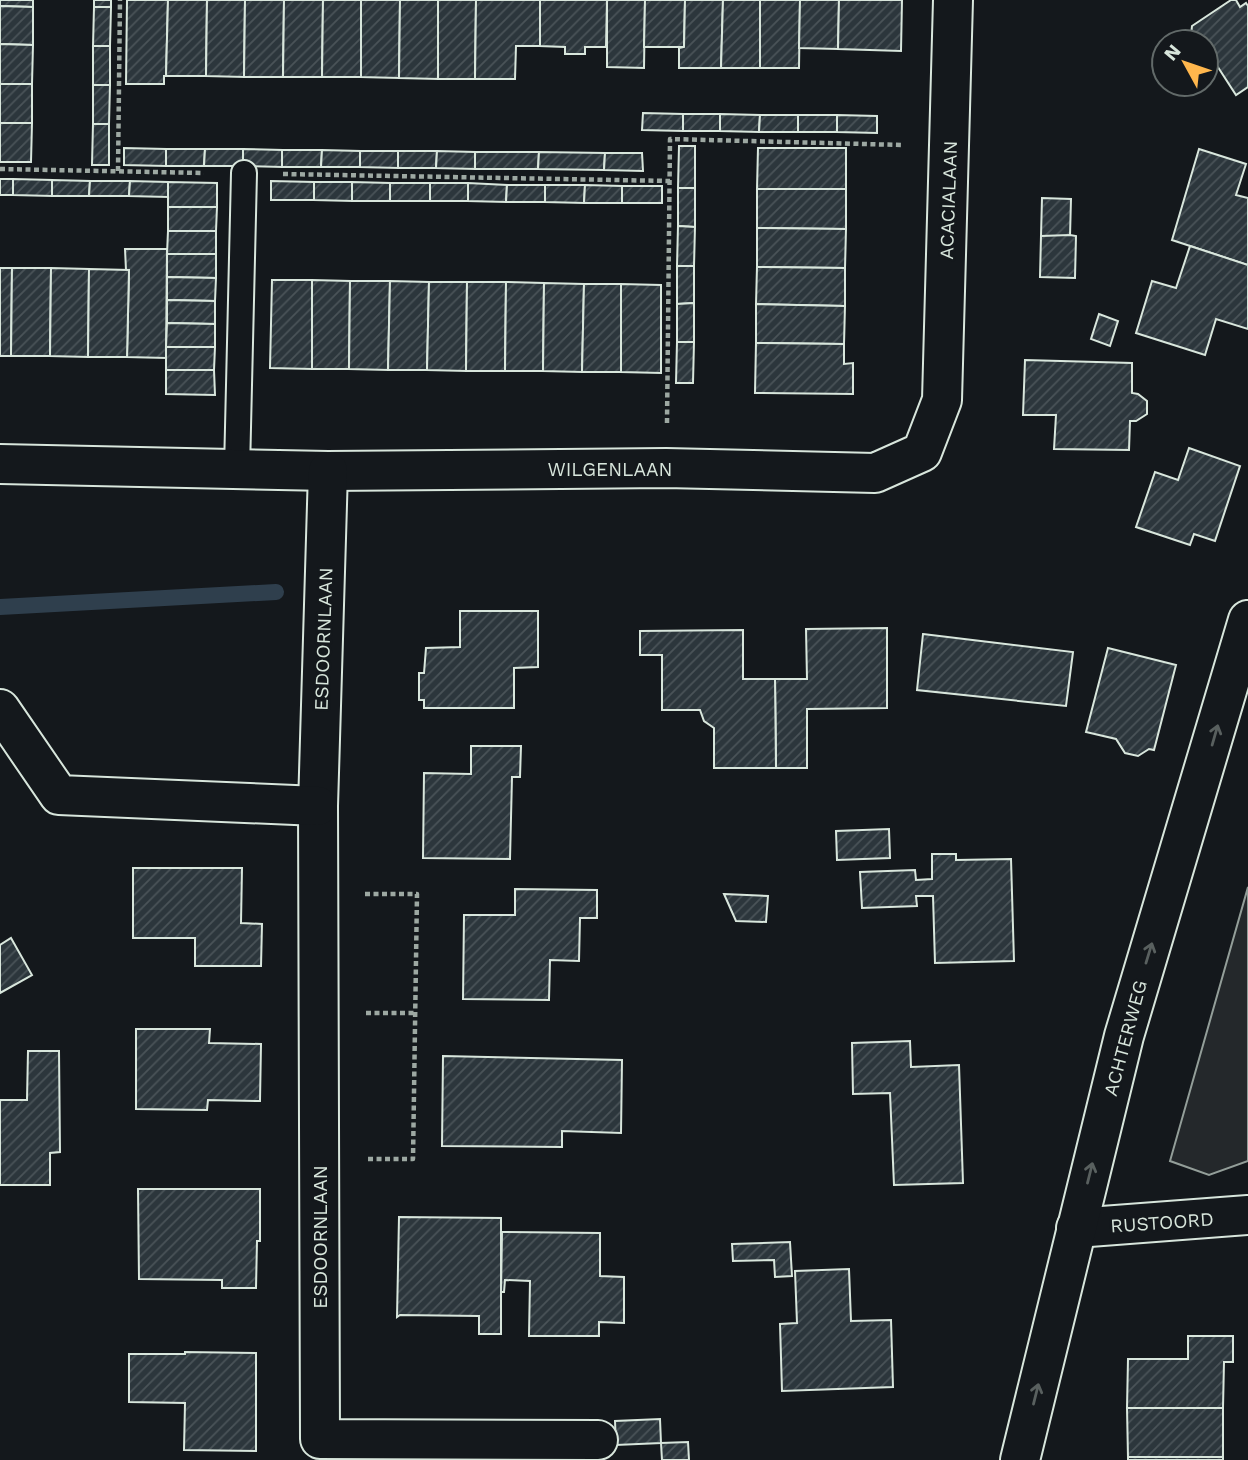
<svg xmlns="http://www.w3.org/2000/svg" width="1248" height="1460" font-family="'Work Sans',sans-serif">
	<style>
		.parking { fill: #24282b; stroke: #939e99; stroke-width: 2 }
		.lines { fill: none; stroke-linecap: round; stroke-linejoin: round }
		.stream { stroke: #2f3f4d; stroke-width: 16 }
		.building { fill: url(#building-hatch); stroke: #d8e6dc; stroke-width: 2 }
		.lane-casing { stroke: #d8e6dc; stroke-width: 28 }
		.street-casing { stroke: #d8e6dc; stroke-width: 42 }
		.path { stroke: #9da8a2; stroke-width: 4.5; stroke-dasharray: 5 3.5; stroke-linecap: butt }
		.lane { stroke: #14181c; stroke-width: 24 }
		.street { stroke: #14181c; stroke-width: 38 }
		.oneway { stroke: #59605f }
		.labels { text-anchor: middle; stroke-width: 5; stroke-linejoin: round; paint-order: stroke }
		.street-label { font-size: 19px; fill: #d8e6dc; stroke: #14181c }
	</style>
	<defs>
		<pattern id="building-hatch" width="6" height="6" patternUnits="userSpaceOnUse" patternTransform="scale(1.75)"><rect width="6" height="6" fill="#2c363c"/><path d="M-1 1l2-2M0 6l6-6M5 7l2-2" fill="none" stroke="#4a5358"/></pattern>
	</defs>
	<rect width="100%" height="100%" fill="#14181c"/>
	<path class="parking" d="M1248,887V1161L1209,1175L1170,1161Z"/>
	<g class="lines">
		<path class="stream" d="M0,607L276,592"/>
	</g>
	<g class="building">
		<path d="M0,0H33V7L0,6Z"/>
		<rect x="94" y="0" width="17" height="7"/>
		<path d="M127,0H168L166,76H164V84H126Z"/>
		<path d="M168,0H207L206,76H166Z"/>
		<path d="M207,0H245L244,77L206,76Z"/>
		<path d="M245,0H284L283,77H244Z"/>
		<path d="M284,0H323L322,77H283Z"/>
		<path d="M323,0H361V77H322Z"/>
		<path d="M361,0H400L399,78L361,77Z"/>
		<path d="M400,0H438V79L399,78Z"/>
		<path d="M438,0H476L475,79H438Z"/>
		<path d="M476,0H540V46H516L515,79H475Z"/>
		<path d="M540,0H607L606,47H585V54H565V47L540,46Z"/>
		<path d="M607,0H645L644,68L607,67Z"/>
		<path d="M645,0H685L684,47H644Z"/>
		<path d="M685,0H723L721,68H679V48L684,47Z"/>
		<path d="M723,0H760V68H721Z"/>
		<path d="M760,0H800L799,68H760Z"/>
		<path d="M800,0H839L838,49L799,48Z"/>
		<path d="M839,0H902L901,51L838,49Z"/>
		<path d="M1231,0H1236L1240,7L1246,3L1248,6V87L1236,95L1214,61L1206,58V42H1196L1191,35L1192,26Z"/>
		<path d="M0,6L33,7V45L0,44Z"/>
		<path d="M94,7H111L110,46H93Z"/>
		<path d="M0,44L33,45L32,84H0Z"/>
		<rect x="93" y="46" width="17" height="39"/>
		<rect x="0" y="84" width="32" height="39"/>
		<path d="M93,85H110L109,124H93Z"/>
		<path d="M643,113L683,114V131L642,130Z"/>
		<rect x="683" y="114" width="37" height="17"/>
		<path d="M720,114L760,115L759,132L720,131Z"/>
		<path d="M760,115H798V132H759Z"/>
		<rect x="798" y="115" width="39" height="17"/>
		<path d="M837,115L877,116V133L837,132Z"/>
		<path d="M0,123H32L31,162H0Z"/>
		<path d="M93,124H109V165H92Z"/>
		<path d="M679,146H695V188H678Z"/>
		<path d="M124,148L166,149V166L124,165Z"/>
		<path d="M758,148H846V189H757Z"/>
		<path d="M166,149H205L204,166H166Z"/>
		<path d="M205,149H243V166H204Z"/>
		<path d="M243,149L282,150V167L243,166Z"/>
		<path d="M1199,149L1246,164L1236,195L1248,198V265L1172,240Z"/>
		<path d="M282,150H322L321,167H282Z"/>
		<path d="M322,150L360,151V167H321Z"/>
		<path d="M360,151H398V168L360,167Z"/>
		<path d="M398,151H437L436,168H398Z"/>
		<path d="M437,151L475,152V169L436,168Z"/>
		<path d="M475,152H539L538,169H475Z"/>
		<path d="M539,152L605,153L604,170L538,169Z"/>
		<path d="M605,153H642L643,171L604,170Z"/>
		<rect x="0" y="179" width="13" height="16"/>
		<path d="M13,179L52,180V196L13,195Z"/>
		<path d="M52,180L90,181L89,196H52Z"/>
		<path d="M90,181H130L129,196H89Z"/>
		<path d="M130,181L168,182V197L129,196Z"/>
		<path d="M271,181L314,182V200H271Z"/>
		<path d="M168,182L217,183V207H168Z"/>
		<path d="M314,182H352V201L314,200Z"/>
		<path d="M352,182L390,183V201H352Z"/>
		<rect x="390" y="183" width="40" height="18"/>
		<rect x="430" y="183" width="38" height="18"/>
		<path d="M468,183L507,185L506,202L468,201Z"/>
		<path d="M507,185H545V202H506Z"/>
		<path d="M545,185H585L584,203L545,202Z"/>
		<path d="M585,185L622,186V203H584Z"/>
		<rect x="622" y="186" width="40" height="17"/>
		<path d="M678,188H695V227L678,226Z"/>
		<path d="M757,189H846V229L757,228Z"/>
		<path d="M1042,198L1071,199L1070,236H1041Z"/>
		<path d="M168,207H217L216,231H168Z"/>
		<path d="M678,226L695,227L694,266H677Z"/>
		<path d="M757,228L846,229L845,268L757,267Z"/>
		<path d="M168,231H216V254H167Z"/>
		<path d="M1070,235L1076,236L1075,278L1040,277L1041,236Z"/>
		<path d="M1190,246L1248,265V329L1216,319L1205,355L1136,333L1152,281L1176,288Z"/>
		<path d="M125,249H167L166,358L127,357L129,270H126Z"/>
		<path d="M167,254H216V278L167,277Z"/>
		<path d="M677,266H694V303L677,304Z"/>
		<path d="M757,267L845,268V306L756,304Z"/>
		<path d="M0,268H12L11,356H0Z"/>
		<path d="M12,268H51L50,356H11Z"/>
		<path d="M51,268L89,269L88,357L50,356Z"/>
		<path d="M89,269L129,270L127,357H88Z"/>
		<path d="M167,277L216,278L215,301L167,300Z"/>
		<path d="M272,280H312V369L270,368Z"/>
		<path d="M312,280L350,281L349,369H312Z"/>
		<path d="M350,281H390L388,370L349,369Z"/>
		<path d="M390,281L429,282L427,370H388Z"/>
		<path d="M429,282H467L466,371L427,370Z"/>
		<path d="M467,282H506L505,371H466Z"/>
		<path d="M506,282L544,283L543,371H505Z"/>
		<path d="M544,283L584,284L582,372L543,371Z"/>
		<path d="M584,284H621V372H582Z"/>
		<path d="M621,284L661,285V373L621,372Z"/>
		<path d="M167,300L215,301V324L167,323Z"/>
		<path d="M694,303V342H677V304Z"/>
		<path d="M756,304L845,306L844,344L756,343Z"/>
		<path d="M1099,314L1118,321L1110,346L1091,339Z"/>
		<path d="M167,323L215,324V347H166Z"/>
		<path d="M677,342H694L693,383H676Z"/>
		<path d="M756,343L844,344V364L853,363V394L755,393Z"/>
		<path d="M166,347H215L214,370H166Z"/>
		<path d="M1025,360L1132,363V393L1138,394L1147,401V414L1136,421H1130L1129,450L1054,449L1056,415H1023Z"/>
		<path d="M166,370H214L215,395L166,394Z"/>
		<path d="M1189,448L1240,466L1215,541L1194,534L1190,545L1136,527L1155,472L1178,480Z"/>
		<path d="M460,611H538V667L514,668V708H424V700H419V673H424L426,648L460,647Z"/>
		<path d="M887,628V708L807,709V768H776L775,679H807L806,629Z"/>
		<path d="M743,630V679H775L776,768H714V728L704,721L700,710H662V655H640V631Z"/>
		<path d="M923,634L1073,652L1066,706L917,690Z"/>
		<path d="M1108,648L1176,665L1154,750L1149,749L1138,756L1125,753L1116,739L1086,732Z"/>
		<path d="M471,746H521L520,777H512L510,859L423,858L424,773L471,774Z"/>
		<path d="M889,829L890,858L837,860L836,831Z"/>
		<path d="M932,854H956V860L1011,859L1014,961L935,963L933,896H916L917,906L862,908L860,872L915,870L916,880L932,879Z"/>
		<path d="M133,868H242L241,923L262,924L261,966H195V938H133Z"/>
		<path d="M515,889L597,890V918H580L579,961L550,960L549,1000L463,999L464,915H515Z"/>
		<path d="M724,894L768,896L766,922L736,921Z"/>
		<path d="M11,938L32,975L0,993V945Z"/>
		<path d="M136,1029H210L209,1043L261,1044L260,1101L208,1100L207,1110L136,1109Z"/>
		<path d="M910,1041L911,1067L959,1065L963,1183L894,1185L890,1093L853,1094L852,1043Z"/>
		<path d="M28,1051H59L60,1152L50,1153V1185H0V1100H27Z"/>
		<path d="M443,1056L622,1060L621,1133L562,1131V1147L442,1146Z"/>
		<path d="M138,1189H260V1241H257L256,1288H222V1280L139,1279Z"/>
		<path d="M399,1217L501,1218V1334H479V1316L400,1315L397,1317Z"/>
		<path d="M502,1232L600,1233V1276L624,1277V1323L599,1322V1336H529L530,1281L505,1280L504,1292H501Z"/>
		<path d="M790,1242L792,1276L775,1277L774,1260L733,1261L732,1244Z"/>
		<path d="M849,1269L851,1321L891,1320L893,1387L782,1391L780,1324L797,1323L795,1271Z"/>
		<path d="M1188,1336H1233V1362H1224L1223,1408H1127L1128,1359H1188Z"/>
		<path d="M185,1352L256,1353V1451L184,1450L185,1403L129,1402V1354H185Z"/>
		<path d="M1127,1408H1223V1457H1128Z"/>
		<path d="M660,1419L661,1443L616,1445L615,1421Z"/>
		<path d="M688,1442L689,1460H662L661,1443Z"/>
		<rect x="1128" y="1457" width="95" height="3"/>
	</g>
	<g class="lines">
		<defs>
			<path id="lane" d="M237,470L244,173"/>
			<g id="street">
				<path d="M0,464L328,471L666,468L875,473L922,452L942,400L953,0"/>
				<path d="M328,471L318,806L320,1439L598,1440"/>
				<path d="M0,709L59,795L318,806"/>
				<path d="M1076,1228L1248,1215"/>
				<path d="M1020,1460L1124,1036L1248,620"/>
			</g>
		</defs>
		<use href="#lane" class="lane-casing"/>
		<use href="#street" class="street-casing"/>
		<g class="path">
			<path d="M0,169L204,173"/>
			<path d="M118,171L120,0"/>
			<path d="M283,174L670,181"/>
			<path d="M667,423L670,139L903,145"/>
			<path d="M365,894H417L413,1159H368"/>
			<path d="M366,1013H415"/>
		</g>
		<use href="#lane" class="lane"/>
		<use href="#street" class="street"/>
	</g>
	<defs><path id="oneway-shaft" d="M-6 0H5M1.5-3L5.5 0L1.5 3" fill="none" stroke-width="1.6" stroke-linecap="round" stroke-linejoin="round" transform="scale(1.75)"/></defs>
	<g class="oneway">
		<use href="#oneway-shaft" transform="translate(1215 735) rotate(-74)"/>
		<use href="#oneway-shaft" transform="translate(1149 953) rotate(-73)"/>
		<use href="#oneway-shaft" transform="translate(1090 1173) rotate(-76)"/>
		<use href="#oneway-shaft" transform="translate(1036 1394) rotate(-76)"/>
	</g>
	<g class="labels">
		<g class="street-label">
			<text transform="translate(948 200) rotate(-88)" y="7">ACACIALAAN</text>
			<text x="610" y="476">WILGENLAAN</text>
			<text transform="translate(323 639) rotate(-88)" y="7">ESDOORNLAAN</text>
			<text transform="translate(1125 1038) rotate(-75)" y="7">ACHTERWEG</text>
			<text transform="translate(1162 1222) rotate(-4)" y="7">RUSTOORD</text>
			<text transform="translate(320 1237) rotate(-90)" y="7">ESDOORNLAAN</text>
		</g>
	</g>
	<g transform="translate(1185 63) rotate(310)"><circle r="33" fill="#14181c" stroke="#626a69" stroke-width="2"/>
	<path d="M0-5L12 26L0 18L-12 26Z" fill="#ffb74d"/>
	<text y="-10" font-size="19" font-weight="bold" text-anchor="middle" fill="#d8e6dc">N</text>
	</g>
</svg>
